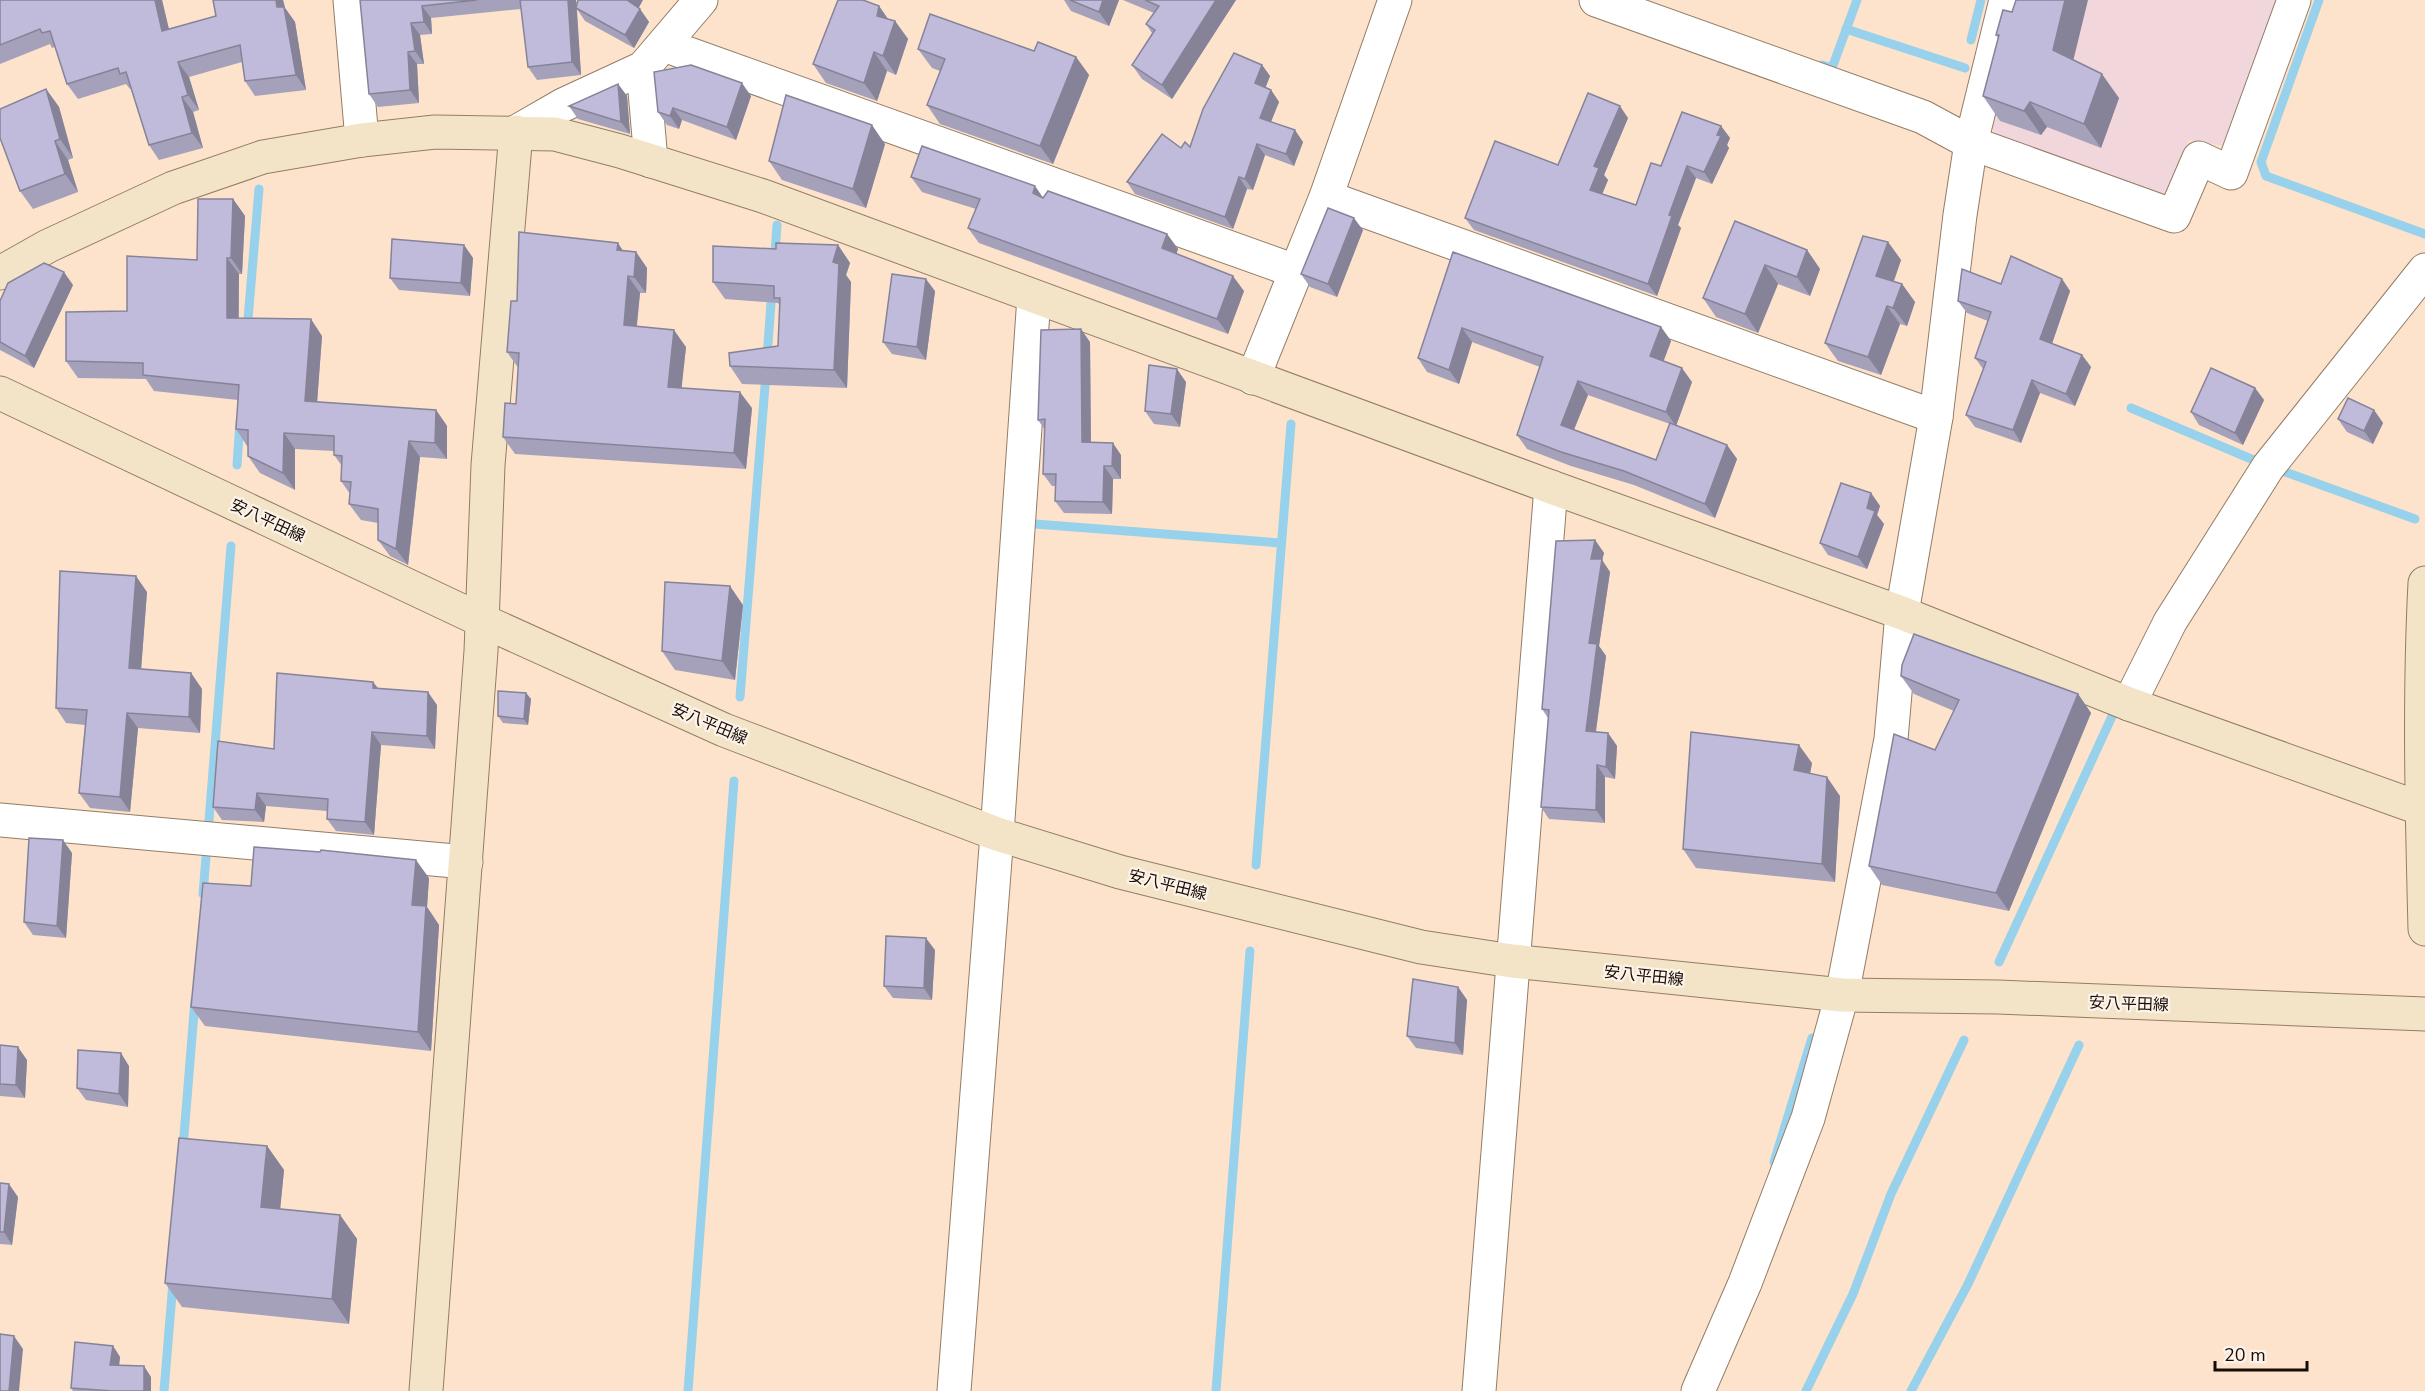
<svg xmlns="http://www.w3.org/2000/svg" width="2425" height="1391" font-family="'Nunito Sans','Noto Sans JP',sans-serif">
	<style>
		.education { fill: #f1d7db }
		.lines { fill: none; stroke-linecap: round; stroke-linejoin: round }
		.stream { stroke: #98d1ec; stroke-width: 9 }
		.street-casing { stroke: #937c66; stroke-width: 35 }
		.secondary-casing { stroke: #937c66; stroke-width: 35 }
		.street { stroke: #fff; stroke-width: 33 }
		.secondary { stroke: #f3e4c8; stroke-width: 33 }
		.wall { fill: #a5a1bb; fill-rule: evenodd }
		.shaded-wall { fill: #868399 }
		.building { fill: #c0bbda; stroke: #868399; stroke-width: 1.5 }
		.labels { text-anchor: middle; stroke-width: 4.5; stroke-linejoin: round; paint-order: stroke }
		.street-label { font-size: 16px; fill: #160e06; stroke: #fef3ea }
	</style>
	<rect width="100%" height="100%" fill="#fde3cb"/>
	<path class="education" d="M2018,0H2284L2229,147L2189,140L2170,189L2155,198L1998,139L1989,122Z"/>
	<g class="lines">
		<g class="stream">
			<path d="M2319,0L2261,162L2266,176L2425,234"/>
			<path d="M1846,29L1965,68"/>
			<path d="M1971,40L1981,0"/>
			<path d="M1822,65L1832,68L1857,0"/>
			<path d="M775,253L777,225"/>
			<path d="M247,331L259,189"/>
			<path d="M767,357L772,290"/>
			<path d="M2131,408L2256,461"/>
			<path d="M237,465L240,422"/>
			<path d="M2280,470L2415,519"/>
			<path d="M1035,524L1281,543"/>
			<path d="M740,697L766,374"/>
			<path d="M209,821L231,546"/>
			<path d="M1256,865L1291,424"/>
			<path d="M203,894L206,857"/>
			<path d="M1999,962L2114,712"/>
			<path d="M183,1148L195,1000"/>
			<path d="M1774,1162L1812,1038"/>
			<path d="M164,1391L173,1282"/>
			<path d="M688,1391L734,781"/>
			<path d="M1216,1391L1250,951"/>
			<path d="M1806,1391L1853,1294L1891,1194L1964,1040"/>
			<path d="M1911,1391L1968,1284L2079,1045"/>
		</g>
		<defs>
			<g id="street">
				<path d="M350,0L362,140"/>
				<path d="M1596,0L1923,117L1971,143L2174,216L2199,158L2231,173L2294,0"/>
				<path d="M664,45L1295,271"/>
				<path d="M643,68L651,161"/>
				<path d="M516,132L563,105L643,68L701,0"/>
				<path d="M1326,197L1936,417"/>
				<path d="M1253,378L1326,197L1395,0"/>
				<path d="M2129,704L2170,622L2268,467L2425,270"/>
				<path d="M0,820L466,862"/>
				<path d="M954,1391L997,834L1034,297"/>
				<path d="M1479,1391L1551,487"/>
				<path d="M1698,1391L1745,1283L1808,1118L1842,995L1891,739L1902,613L1936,417L1960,215L1971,143L2006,0"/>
			</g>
			<g id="secondary">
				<path d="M0,273L48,246L173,188L263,157L362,140L435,132L555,134L620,151L763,196L1551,487L1902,613L2129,704L2425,810"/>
				<path d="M0,393L483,621L724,730L997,834L1120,872L1421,947L1512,961L1842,995L1998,997L2425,1014"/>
				<path d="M2425,583C2419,698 2422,813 2425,929"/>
				<path d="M426,1391L481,651L488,465L516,132"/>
			</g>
		</defs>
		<use href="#street" class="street-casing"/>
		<use href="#secondary" class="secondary-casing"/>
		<use href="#street" class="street"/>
		<use href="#secondary" class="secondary"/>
	</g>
	<g class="wall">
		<path d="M0,0H162L169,30L216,16L213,0H283L285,8L295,22L306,90L255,96L245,81L242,62L189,77L199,110L193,112L203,148L159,160L149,145L132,89H130L126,84L78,99L67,84L55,47L52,48L50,44L0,64Z"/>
		<path d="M360,0H576L577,6L639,8L649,22L634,48L585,21L577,9L581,75L537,80L528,67L521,9L431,18L432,34L420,35L424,64H417L419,103L378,107L369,94Z"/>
		<path d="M1064,0H1119L1109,26L1071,11Z"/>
		<path d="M1123,0H1236L1172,99L1142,79L1132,65L1152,33L1146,24L1154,13Z"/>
		<path d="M879,6L888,19L895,21L908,39L896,75L887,71L877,101L826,83L813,64Z"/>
		<path d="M2012,12L2074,60L2119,98L2101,148L2047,127L2041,135L2000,121L1983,96L1998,38L1996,35Z"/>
		<path d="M918,49L1034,51L1076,57L1089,75L1053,164L940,124L927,105L940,71L932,68Z"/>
		<path d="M691,65L751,96L736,140L682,120L679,129L667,125L658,112Z"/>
		<path d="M1262,65L1270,76L1265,88L1271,90L1279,102L1271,122L1303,142L1294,166L1265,155L1253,190L1247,189L1233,229L1135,194L1127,182L1181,148L1190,147Z"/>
		<path d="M618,84L627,96L630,134L578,119L569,106Z"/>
		<path d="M46,89L59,107L73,158L68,160L78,192L33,209L20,191Z"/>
		<path d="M1628,118L1604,175L1608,180L1602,194L1636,205L1661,166L1721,126L1730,138L1727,145L1729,148L1712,184L1696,178L1678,225L1681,228L1657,296L1474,230L1465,218L1558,165Z"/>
		<path d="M885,144L866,208L782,180L769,161Z"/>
		<path d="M911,177L1043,198L1167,234L1178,249L1176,254L1244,291L1228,334L979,243L968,228L976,209L922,192Z"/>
		<path d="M233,199L245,216L242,274H239V318L322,336L317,402L436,410L447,426V459L420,457L408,565L390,556L378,540V523L361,520L349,504L350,494L341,481L342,466L334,455V451L295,449V490L260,473L248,456V446H247L236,429L238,400L154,391L146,379L78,378L66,361L127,311L197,260Z"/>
		<path d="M1735,221L1807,250L1820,269L1810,296L1778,284L1758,333L1716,317L1703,298Z"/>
		<path d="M1363,230L1337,297L1310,287L1301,274Z"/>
		<path d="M1888,242L1901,260L1894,281L1902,284L1915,302L1907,326L1900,324L1881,375L1838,361L1825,343Z"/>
		<path d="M464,245L473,258L470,296L399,290L390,278Z"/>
		<path d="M838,245L850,263L846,275L851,282L847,388L742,384L730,366L778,346L780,306L778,303L725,299L713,282L776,249Z"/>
		<path d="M623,250L636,252L647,268L646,293H640L637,326L686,347L681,388L752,408L746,469L515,454L503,437L516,404L519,369L507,352L517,301Z"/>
		<path d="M1453,252L1661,327L1671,341L1663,361L1692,382L1676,426L1727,445L1737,459L1715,518L1634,485L1571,466L1527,449L1517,435L1540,367L1472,342L1459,384L1427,372L1418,358ZM1588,395L1670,424L1656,460L1574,430Z"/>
		<path d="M2062,279L2070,291L2052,344L2082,355L2091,367L2075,406L2040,393L2021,443L1975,427L1966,415L1983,369L1975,358L1988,321L1967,313L1958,301L2001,284Z"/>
		<path d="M73,285L34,368L0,350V301Z"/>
		<path d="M935,291L926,360L892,354L883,342Z"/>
		<path d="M1090,342L1091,442L1121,455V479H1113L1112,514L1064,513L1055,501L1056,486H1052L1043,474L1045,430L1038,420Z"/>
		<path d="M1186,382L1180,427L1154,424L1145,411Z"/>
		<path d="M2255,388L2264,400L2243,445L2199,425L2191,412Z"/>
		<path d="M2374,410L2383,423L2373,444L2347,432L2338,419Z"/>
		<path d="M1871,493L1880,506L1877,515L1884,524L1867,569L1828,555L1820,543Z"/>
		<path d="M1595,540L1604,553L1602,560L1610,572L1599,646L1606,656L1596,732L1608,733L1617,746L1615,779L1605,777V823L1549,819L1541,807L1548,718L1542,709Z"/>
		<path d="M147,592L141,669L191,673L202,689L200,733L138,728L130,812L90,808L79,793L85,725L66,723L56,708Z"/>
		<path d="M743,605L735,680L675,670L662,651Z"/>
		<path d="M1901,676L2078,694L2091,713L2009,911L1882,885L1869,866L1935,750L1954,711L1914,694Z"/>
		<path d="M373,682L378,688L437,705L435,749L381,745L374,835L336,831L327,819V811L266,806L264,822L222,820L213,807L274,749Z"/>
		<path d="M526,693L531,699L528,725L503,723L498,716Z"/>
		<path d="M1812,763L1810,774L1840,796L1835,882L1696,868L1683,849Z"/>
		<path d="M72,853L66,938L33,935L24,922Z"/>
		<path d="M429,878L427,907L439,925L431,1051L205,1026L191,1007L251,886Z"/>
		<path d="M935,950L932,1000L893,998L884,986Z"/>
		<path d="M1458,987L1467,1000L1463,1055L1416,1048L1407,1036Z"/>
		<path d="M0,1045L27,1060L25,1098L0,1096Z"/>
		<path d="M129,1066L128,1107L86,1100L77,1088Z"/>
		<path d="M267,1146L284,1170L280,1209L340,1215L357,1239L349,1324L182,1307L165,1283Z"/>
		<path d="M0,1183L18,1197L12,1245L0,1244Z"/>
		<path d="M113,1346L120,1357L119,1365L151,1377V1391H73L71,1388Z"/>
	</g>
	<g class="shaded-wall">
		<path d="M155,0H162L173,46L162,31Z"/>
		<path d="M276,0H283L285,8L295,22L306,90L296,75Z"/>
		<path d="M568,0H576L581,75L572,62Z"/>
		<path d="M627,0H643L636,13Z"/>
		<path d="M1103,0H1119L1109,26L1099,12Z"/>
		<path d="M1216,0H1236L1172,99L1162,85Z"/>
		<path d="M2065,0H2088L2070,74L2053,50Z"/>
		<path d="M422,6L431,18L432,34L424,22Z"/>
		<path d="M879,6L892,25L877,16Z"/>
		<path d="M640,9L649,22L634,48L625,35Z"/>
		<path d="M895,21L908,39L896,75L883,56Z"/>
		<path d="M411,23L420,35L424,64L415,51Z"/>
		<path d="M408,52L417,64L419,103L410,90Z"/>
		<path d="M874,52L887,71L877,101L864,83Z"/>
		<path d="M1076,57L1089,75L1053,164L1040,146Z"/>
		<path d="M178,62L189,77L199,110L188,95Z"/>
		<path d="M1262,65L1270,76L1263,94L1255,83Z"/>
		<path d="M2102,74L2119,98L2101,148L2084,124Z"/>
		<path d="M742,83L751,96L736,140L727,127Z"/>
		<path d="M618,84L627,96L630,134L621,122Z"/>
		<path d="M46,89L59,107L73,158L60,139Z"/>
		<path d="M1271,90L1279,102L1268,129L1260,118Z"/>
		<path d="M182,97L193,112L203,148L192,133Z"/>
		<path d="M2030,102L2047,127L2041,135L2024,111Z"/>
		<path d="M1620,106L1628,118L1604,175L1608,180L1599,202L1590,190L1594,166Z"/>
		<path d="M673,108L682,120L679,129L670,116Z"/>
		<path d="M872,125L885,144L866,208L853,189Z"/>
		<path d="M1721,126L1730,138L1727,145L1729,148L1712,184L1704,172L1717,135Z"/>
		<path d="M1295,130L1303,142L1294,166L1286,154Z"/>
		<path d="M55,141L68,160L78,192L65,174Z"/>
		<path d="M1257,144L1265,155L1253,190L1245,179Z"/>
		<path d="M1687,166L1696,178L1678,225L1681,228L1657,296L1648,284L1669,215Z"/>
		<path d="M1239,177L1247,189L1233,229L1225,217Z"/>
		<path d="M1035,186L1046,202L1033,193Z"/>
		<path d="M233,199L245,216L242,274L231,258Z"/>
		<path d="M1354,218L1363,230L1337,297L1328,284Z"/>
		<path d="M1167,234L1178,249L1173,264L1162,248Z"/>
		<path d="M1888,242L1901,260L1889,294L1876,276Z"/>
		<path d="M618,243L629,260L617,250Z"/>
		<path d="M464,245L473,258L470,296L461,283Z"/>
		<path d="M838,245L850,263L846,275L851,282L847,388L834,370L833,262Z"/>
		<path d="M1807,250L1820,269L1810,296L1797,277Z"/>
		<path d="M636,252L647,268L646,293L634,277Z"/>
		<path d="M227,258L239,274L238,334L227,318Z"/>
		<path d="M1765,265L1778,284L1758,333L1745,314Z"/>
		<path d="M64,272L73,285L34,368L25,356Z"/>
		<path d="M628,276L640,293L635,341L624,325Z"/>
		<path d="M1233,276L1244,291L1228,334L1217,319Z"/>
		<path d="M926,279L935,291L926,360L917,347Z"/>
		<path d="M2062,279L2070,291L2049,352L2040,339Z"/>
		<path d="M1902,284L1915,302L1907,326L1893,308Z"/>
		<path d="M1887,306L1900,324L1881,375L1868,357Z"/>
		<path d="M311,319L322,336L316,417L305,401Z"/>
		<path d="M1661,327L1671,341L1660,371L1650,356Z"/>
		<path d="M1462,328L1472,342L1459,384L1449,370Z"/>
		<path d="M1081,329L1090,342L1091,455L1082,442Z"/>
		<path d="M674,330L686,347L680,403L668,387Z"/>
		<path d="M2082,355L2091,367L2075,406L2066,394Z"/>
		<path d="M1682,368L1692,382L1676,426L1666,412Z"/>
		<path d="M1177,369L1186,382L1180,427L1171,414Z"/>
		<path d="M2032,380L2040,393L2021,443L2013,430Z"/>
		<path d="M1578,381L1588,395L1570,439L1561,425Z"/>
		<path d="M2255,388L2264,400L2243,445L2235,433Z"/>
		<path d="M740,392L752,408L746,469L734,453Z"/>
		<path d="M436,410L447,426V459L435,443Z"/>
		<path d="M2374,410L2383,423L2373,444L2364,431Z"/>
		<path d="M284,433L295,449V490L283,473Z"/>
		<path d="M409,441L420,457L408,565L396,549Z"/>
		<path d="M1113,443L1121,455V479L1112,466Z"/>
		<path d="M1727,445L1737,459L1715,518L1705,504Z"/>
		<path d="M1104,466L1113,479L1112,514L1103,502Z"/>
		<path d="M1871,493L1880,506L1877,515L1884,524L1867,569L1858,557L1867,508Z"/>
		<path d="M1595,540L1604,553L1602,560L1610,572L1599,646L1606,656L1594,744L1586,731L1591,559Z"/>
		<path d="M136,576L147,592L140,683L129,668Z"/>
		<path d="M730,586L743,605L735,680L722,661Z"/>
		<path d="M191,673L202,689L200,733L189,717Z"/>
		<path d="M373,682L382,694L373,688Z"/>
		<path d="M428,692L437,705L435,749L427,736Z"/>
		<path d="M526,693L531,699L528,725L524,719Z"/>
		<path d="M2078,694L2091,713L2009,911L1996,893Z"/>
		<path d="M127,713L138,728L130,812L120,797Z"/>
		<path d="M372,732L381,745L374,835L365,822Z"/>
		<path d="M1608,733L1617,746L1615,779L1606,767Z"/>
		<path d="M1799,745L1812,763L1807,789L1794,770Z"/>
		<path d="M1597,765L1605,777V823L1596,810Z"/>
		<path d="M1827,777L1840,796L1835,882L1822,864Z"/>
		<path d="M257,793L266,806L264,822L255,810Z"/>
		<path d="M63,840L72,853L66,938L57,926Z"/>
		<path d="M416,860L429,878L427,907L439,925L431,1051L418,1032L412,905Z"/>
		<path d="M926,938L935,950L932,1000L924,988Z"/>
		<path d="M1458,987L1467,1000L1463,1055L1455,1043Z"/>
		<path d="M18,1047L27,1060L25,1098L16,1085Z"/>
		<path d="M121,1053L129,1066L128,1107L119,1094Z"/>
		<path d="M267,1146L284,1170L278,1231L261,1207Z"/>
		<path d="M9,1184L18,1197L12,1245L4,1232Z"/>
		<path d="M340,1215L357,1239L349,1324L332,1299Z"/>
		<path d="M14,1336L23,1349L19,1391H9Z"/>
		<path d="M113,1346L120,1357L118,1375L110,1365Z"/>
		<path d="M144,1366L151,1377V1391H144Z"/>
	</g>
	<g class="building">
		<path d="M0,0H155L162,31L216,16L213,0H276L277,7H284L296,75L245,81L240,45L178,62L188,95L182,97L192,133L149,145L126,72L120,74L118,68L67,84L50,31L42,33L40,29L0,45Z"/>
		<path d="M360,0H477L422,6L424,22L411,23L415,51L408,52L410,90L369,94Z"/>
		<path d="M520,0H568L572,62L528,67Z"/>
		<path d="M578,0H627L640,9L625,35L576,8Z"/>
		<path d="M838,0H863L879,6L877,16L895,21L883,56L874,52L864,83L813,64Z"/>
		<path d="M1070,0H1103L1099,12Z"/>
		<path d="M1145,0H1216L1162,85L1132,65L1155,30L1146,24L1159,6Z"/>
		<path d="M2016,0H2065L2053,50L2102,74L2084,124L2030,102L2024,111L1983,96L1999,35H1996L2003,10L2012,12Z"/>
		<path d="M930,14L1034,51L1038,42L1076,57L1040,146L927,105L945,59L918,49Z"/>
		<path d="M1234,53L1262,65L1255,83L1271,90L1260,118L1295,130L1286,154L1257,144L1245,179L1239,177L1225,217L1127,182L1162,134L1181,148L1185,142L1190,147L1203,109Z"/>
		<path d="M691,65L742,83L727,127L673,108L670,116L658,112L654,72Z"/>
		<path d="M618,84L621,122L569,106Z"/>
		<path d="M46,89L60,139L55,141L65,174L20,191L0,138V109Z"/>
		<path d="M1588,93L1620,106L1594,166L1599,168L1590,190L1636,205L1651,163L1661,166L1682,112L1721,126L1717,135L1721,136L1704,172L1687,166L1669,215L1672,216L1648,284L1465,218L1495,141L1558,165Z"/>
		<path d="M786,95L872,125L853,189L769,161Z"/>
		<path d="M922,146L1035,186L1033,193L1043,198L1048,191L1167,234L1162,248L1233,276L1217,319L968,228L980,199L911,177Z"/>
		<path d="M198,199H233L231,258H227V318L311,319L305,401L436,410L435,443L409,441L396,549L378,540V509L349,504L351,482L341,481L342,456L334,455V436L284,433L283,473L248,456V430L236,429L239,385L143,375V363L66,361V312L127,311V256L197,260Z"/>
		<path d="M1328,208L1354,218L1328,284L1301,274Z"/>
		<path d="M1735,221L1807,250L1797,277L1765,265L1745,314L1703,298Z"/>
		<path d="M519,232L618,243L617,250L636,252L634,277L628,276L624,325L674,330L668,387L740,392L734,453L503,437L505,403L516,404L519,353L507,352L511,301H517Z"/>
		<path d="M1863,236L1888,242L1876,276L1902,284L1893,308L1887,306L1868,357L1825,343Z"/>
		<path d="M392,239L464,245L461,283L390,278Z"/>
		<path d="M776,243L838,245L833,262L839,264L834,370L730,366L729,353L778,346L780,298H774V286L713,282V246L776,249Z"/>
		<path d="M1453,252L1661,327L1650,356L1682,368L1666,412L1578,381L1561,425L1656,460L1670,423L1727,445L1705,504L1624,471L1561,452L1517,435L1543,357L1462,328L1449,370L1418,358Z"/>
		<path d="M2011,256L2062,279L2040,339L2082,355L2066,394L2032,380L2013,430L1966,415L1986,362L1975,358L1991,312L1958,301L1962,269L2001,284Z"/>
		<path d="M44,263L64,272L25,356L0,342V301L8,283Z"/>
		<path d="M892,274L926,279L917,347L883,342Z"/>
		<path d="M1081,329L1082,442L1113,443L1112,466H1104L1103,502L1055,501L1056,474H1043L1045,419L1038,420L1041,330Z"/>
		<path d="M1149,365L1177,369L1171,414L1145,411Z"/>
		<path d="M2211,368L2255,388L2235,433L2191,412Z"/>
		<path d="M2348,398L2374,410L2364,431L2338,419Z"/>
		<path d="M1841,483L1871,493L1867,508L1875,511L1858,557L1820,543Z"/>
		<path d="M1595,540L1591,559H1602L1589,643L1597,644L1586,731L1608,733L1606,767L1597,765L1596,810L1541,807L1549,710L1542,709L1556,541Z"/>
		<path d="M60,571L136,576L129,668L191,673L189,717L127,713L120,797L79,793L87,710L56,708Z"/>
		<path d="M665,582L730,586L722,661L662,651Z"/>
		<path d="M1914,634L2078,694L1996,893L1869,866L1894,734L1935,750L1959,700L1901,676L1902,665Z"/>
		<path d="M277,673L373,682V688L428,692L427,736L372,732L365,822L327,819L328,799L257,793L255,810L213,807L218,741L274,749Z"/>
		<path d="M498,691L526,693L524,719L498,716Z"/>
		<path d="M1691,732L1799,745L1794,770L1827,777L1822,864L1683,849Z"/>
		<path d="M29,838L63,840L57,926L24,922Z"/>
		<path d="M254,847L320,852L321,850L416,860L412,905L426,906L418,1032L191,1007L203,883L251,886Z"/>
		<path d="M886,936L926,938L924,988L884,986Z"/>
		<path d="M1413,979L1458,987L1455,1043L1407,1036Z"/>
		<path d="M0,1045L18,1047L16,1085L0,1084Z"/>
		<path d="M78,1050L121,1053L119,1094L77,1088Z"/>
		<path d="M179,1138L267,1146L261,1207L340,1215L332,1299L165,1283Z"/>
		<path d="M0,1183L9,1184L4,1232H0Z"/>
		<path d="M0,1334L14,1336L9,1391H0Z"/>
		<path d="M75,1342L113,1346L110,1365L144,1366V1391H112L71,1388Z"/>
	</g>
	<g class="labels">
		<g class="street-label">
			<text transform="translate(268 520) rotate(25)" y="6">安八平田線</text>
			<text transform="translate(710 723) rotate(23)" y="6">安八平田線</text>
			<text transform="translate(1168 884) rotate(14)" y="6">安八平田線</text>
			<text transform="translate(1644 975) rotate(6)" y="6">安八平田線</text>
			<text transform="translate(2129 1003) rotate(2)" y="6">安八平田線</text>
		</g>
	</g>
	<path d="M2215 1361v9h92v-9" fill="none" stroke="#160e06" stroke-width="3"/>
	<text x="2224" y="1361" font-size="18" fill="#160e06" stroke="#fef3ea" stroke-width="4.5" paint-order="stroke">20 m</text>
</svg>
